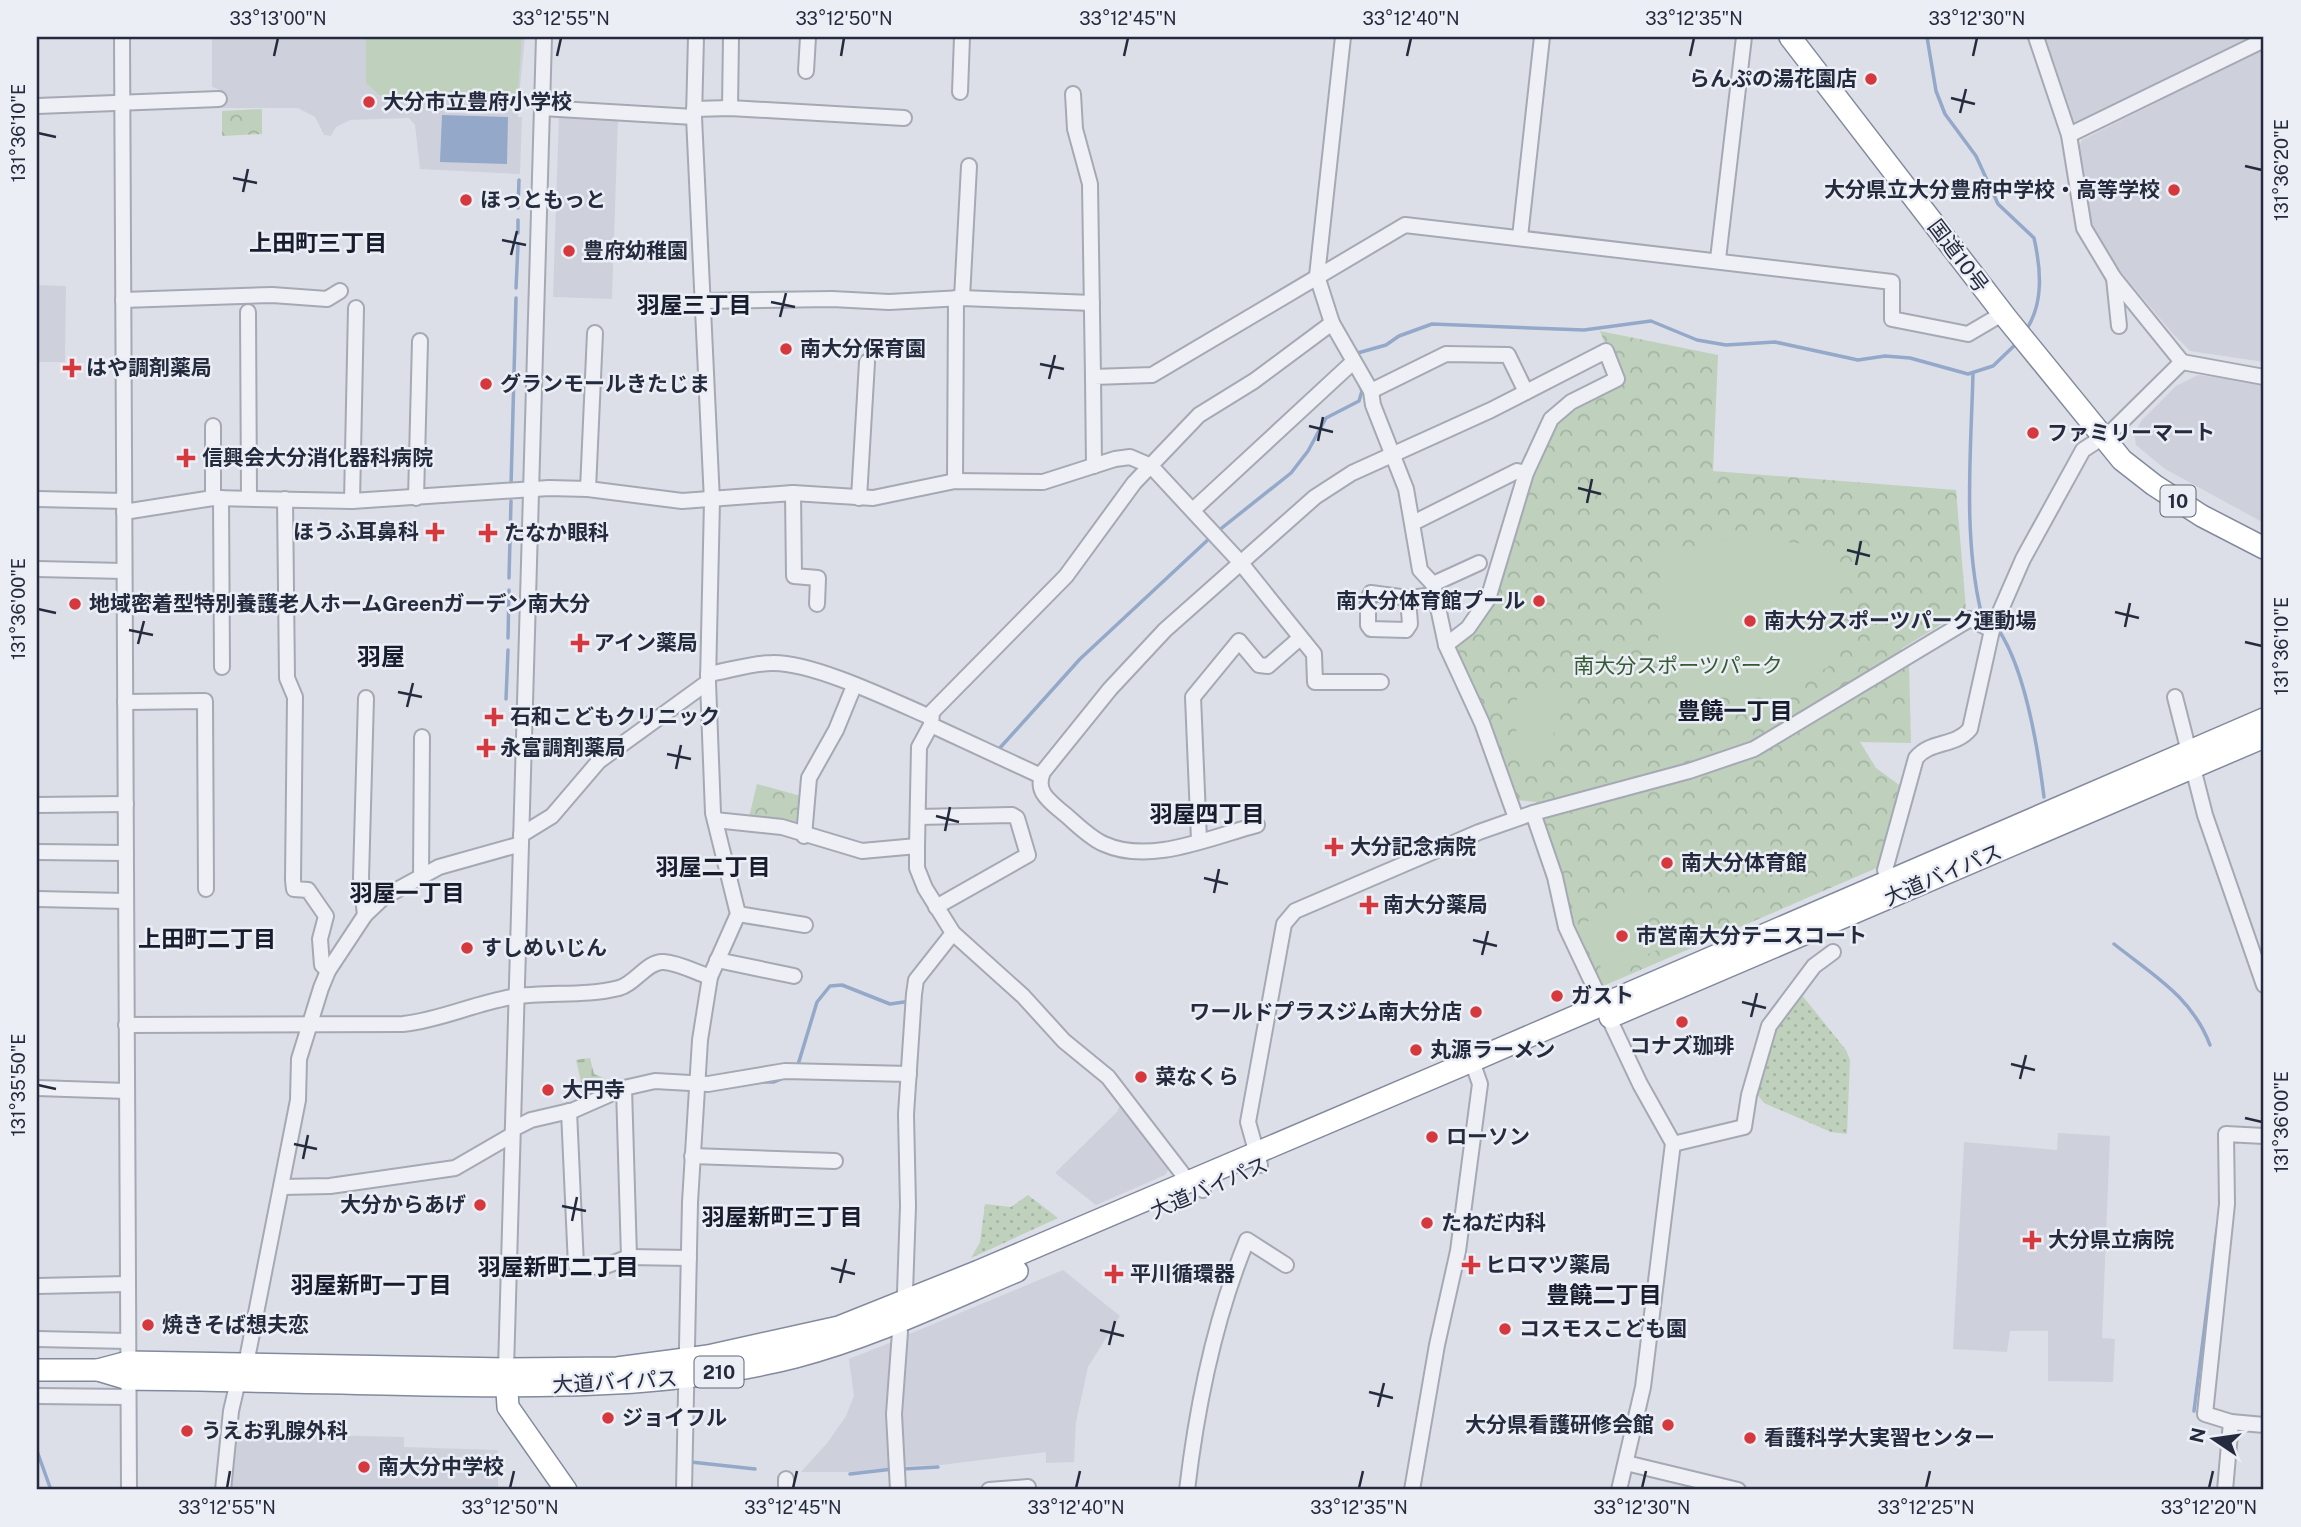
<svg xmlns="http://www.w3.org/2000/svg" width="2301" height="1527" font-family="'Public Sans','Noto Sans JP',sans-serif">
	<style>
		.built { fill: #ced1dc }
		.grass { fill: url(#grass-dots) }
		.cemetery { fill: url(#cemetery-stones) }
		.park { fill: url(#park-crowns) }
		.garden { fill: #bfd1bc }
		.water { fill: #94a8ca }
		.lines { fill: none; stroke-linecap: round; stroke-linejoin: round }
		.stream { stroke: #94a8ca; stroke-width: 3.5 }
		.minor-casing { stroke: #a5a9b4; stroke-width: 18 }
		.highway-casing { stroke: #828a9e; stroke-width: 24 }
		.minor { stroke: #eff0f5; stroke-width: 14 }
		.highway { stroke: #fff; stroke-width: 21 }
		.ticks { fill: none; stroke: #252b3e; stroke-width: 2.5 }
		.poi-dot { fill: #d5383d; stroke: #ebeef5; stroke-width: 2.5 }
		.labels { text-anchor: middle; stroke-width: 5; stroke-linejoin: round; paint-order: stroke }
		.shield { fill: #ebeef5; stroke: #606675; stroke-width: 2 }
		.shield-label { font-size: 19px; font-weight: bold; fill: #252b3e }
		.poi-label { font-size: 21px; font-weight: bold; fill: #252b3e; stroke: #ebeef5; text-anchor: start }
		.street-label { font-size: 21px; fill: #252b3e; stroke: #ebeef5 }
		.park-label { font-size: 21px; fill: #345a31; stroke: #ebeef5 }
		.neighbourhood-label { font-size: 23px; font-weight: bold; fill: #171c2e; stroke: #ebeef5 }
		.quarter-label { font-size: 24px; font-weight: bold; fill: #171c2e; stroke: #ebeef5 }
		.neatline { fill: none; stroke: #252b3e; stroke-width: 2.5 }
		.ticks-label { font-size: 18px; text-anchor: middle; fill: #252b3e }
	</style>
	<defs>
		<pattern id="grass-dots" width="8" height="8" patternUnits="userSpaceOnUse" patternTransform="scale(1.75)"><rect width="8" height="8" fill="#bfd1bc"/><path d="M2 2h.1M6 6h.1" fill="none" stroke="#a4b4a3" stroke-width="1.8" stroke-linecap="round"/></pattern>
		<pattern id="cemetery-stones" width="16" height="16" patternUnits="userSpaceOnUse" patternTransform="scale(1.75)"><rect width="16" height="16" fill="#bfd1bc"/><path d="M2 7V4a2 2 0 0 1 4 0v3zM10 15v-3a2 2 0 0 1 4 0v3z" fill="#a4b4a3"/></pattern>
		<pattern id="park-crowns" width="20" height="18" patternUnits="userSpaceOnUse" patternTransform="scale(1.75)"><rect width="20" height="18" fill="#bfd1bc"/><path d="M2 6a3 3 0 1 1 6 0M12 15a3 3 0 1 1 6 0" fill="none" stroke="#a4b4a3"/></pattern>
	</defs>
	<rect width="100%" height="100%" fill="#dcdfe7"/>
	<g class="built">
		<path d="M212,37H525L518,106V117H522L520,174L420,169L415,125L409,118L350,120L336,127L331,136L324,135L315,117L298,108H219L218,89L212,87Z"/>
		<path d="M2044,37H2258L2075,125Z"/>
		<path d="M2264,48V362L2190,351L2173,334L2122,273L2095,231L2087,207L2078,148L2082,140Z"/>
		<path d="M559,115L618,118L612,299L553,297Z"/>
		<path d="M37,285L66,286L65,362H37Z"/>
		<path d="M2198,375L2264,383V523L2165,469L2136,445L2134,434L2142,420L2176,386Z"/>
		<path d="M1120,1105L1171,1165L1165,1175L1096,1205L1055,1173L1117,1112Z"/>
		<path d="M2058,1133L2110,1136L2102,1338L2115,1339L2113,1382L2048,1381V1331H2010L2007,1352L1953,1349L1964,1142L2057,1150Z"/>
		<path d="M1063,1270L1120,1316L1088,1367L1076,1422L1074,1462L1046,1463V1452L941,1465L901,1466L897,1413L902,1337Z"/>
		<path d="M897,1340V1467L849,1472H801L828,1442L846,1416L854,1396L849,1359Z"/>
		<path d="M233,1433L404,1437V1447L498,1450V1490H227Z"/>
	</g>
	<g class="grass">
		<path d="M1801,994L1846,1050L1850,1060L1847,1134L1831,1132L1764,1103L1757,1094L1776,1029Z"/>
		<path d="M1028,1195L1058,1218L971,1258L980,1242L985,1204L1011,1207Z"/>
	</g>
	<path class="cemetery" d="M590,1058L594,1074L616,1083L588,1096L581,1082L576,1060Z"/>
	<g class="park">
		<path d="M262,109V134L222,136V111Z"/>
		<path d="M1600,331L1718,355L1713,471L1956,490L1966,609L1901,649L1909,663L1911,743L1860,742L1876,768L1902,787L1879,867L1601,987L1571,926L1561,876L1536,802L1516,800L1452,647L1472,633L1554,421L1619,380Z"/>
		<path d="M757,784L801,796L802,831L749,817Z"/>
	</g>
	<g class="garden">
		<path d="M366,37H522L517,103L379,95L366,83Z"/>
		<path d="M1735,537L1836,547L1842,638L1828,667L1792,687L1744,698L1694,690L1669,678L1658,640L1666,550L1688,548Z"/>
		<path d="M1517,696L1555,697L1553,755L1516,754Z"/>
		<path d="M1640,898L1660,949L1603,973L1584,923Z"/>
	</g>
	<path class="water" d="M442,115L508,117L507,164L440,162Z"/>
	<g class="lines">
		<g class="stream">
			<path d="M1927,37L1936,91L1945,114L1976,156L1998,204L2034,238C2041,269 2044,303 2026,330"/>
			<path d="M518,208L519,180"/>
			<path d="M518,233V220"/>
			<path d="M516,288L518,245"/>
			<path d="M1354,354L1386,345L1399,336L1432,324L1584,330L1651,321L1697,340L1726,345L1775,342L1858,360L1885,356L1910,358L1968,374L1993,366L2018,342"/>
			<path d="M1973,373C1971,452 1963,535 1981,612"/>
			<path d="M511,486L516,298"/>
			<path d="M1218,531L1291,473L1308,451L1326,418L1359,401L1362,391L1353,369"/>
			<path d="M509,578L511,501"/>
			<path d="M1998,629C2025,669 2038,749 2044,797"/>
			<path d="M508,638L509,590"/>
			<path d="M506,699L508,650"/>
			<path d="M998,750L1080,659L1212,536"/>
			<path d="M2114,944C2153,975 2192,997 2210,1045"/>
			<path d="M797,1068L817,1002L830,986L842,985L890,1004L911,1001"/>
			<path d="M757,1082H774L786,1077"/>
			<path d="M2194,1411L2217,1229"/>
			<path d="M37,1451L51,1490"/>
			<path d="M691,1462L755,1469"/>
			<path d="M902,1469L938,1467"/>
			<path d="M850,1474L893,1469"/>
		</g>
		<defs>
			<g id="minor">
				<path d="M122,37L129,1490"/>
				<path d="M1343,37L1317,276L1332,323L1371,391L1373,405L1406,489L1420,570L1433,584L1446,645"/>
				<path d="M2036,37L2069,135L2084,228L2114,278L2182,362"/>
				<path d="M806,71L808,37"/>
				<path d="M960,92L962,37"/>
				<path d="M1073,94L1075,129L1090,184L1093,377"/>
				<path d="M37,106L219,99"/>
				<path d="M542,108L694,117"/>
				<path d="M730,108L731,37"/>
				<path d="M694,109L730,108L904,118"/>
				<path d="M2069,135L2264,40"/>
				<path d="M1520,237L1542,37"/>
				<path d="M1718,259L1744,37"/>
				<path d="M2114,278L2119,326"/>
				<path d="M962,298L969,166"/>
				<path d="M123,300L272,295L327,299L340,291"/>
				<path d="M701,301L832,299L889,302L962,298L1092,303"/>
				<path d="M248,312L249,497"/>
				<path d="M1371,391L1446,354L1508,355L1526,392"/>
				<path d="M213,426V498"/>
				<path d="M1094,466L1093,377L1152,375L1405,225L1892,282V319L1968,334L2002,314"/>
				<path d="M955,481L956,298"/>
				<path d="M588,489L595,333"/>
				<path d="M793,493L794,576L818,578L817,604"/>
				<path d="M221,498L222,667"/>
				<path d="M416,498L420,341"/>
				<path d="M859,498L867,362"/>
				<path d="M37,499L124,501"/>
				<path d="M285,499L287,678L295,697L293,880L294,889L308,890L326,916L320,939L322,965L328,971"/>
				<path d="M352,501L356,308"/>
				<path d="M1193,510L1353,362"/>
				<path d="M124,512L213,498L352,501L549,488L588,489L682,501L793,493L873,498L955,481L1043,482L1115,459L1130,457L1151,466L1240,562L1314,654L1315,682H1381"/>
				<path d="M1413,523L1517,471L1526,473"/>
				<path d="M37,569L124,571"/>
				<path d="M1433,584L1479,563"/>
				<path d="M1408,598L1371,593L1368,599V625L1371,629L1406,630L1410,624L1408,598L1435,595"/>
				<path d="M708,674C728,671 751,663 772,663C813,662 891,700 930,717"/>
				<path d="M2175,697L2205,815L2264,985"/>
				<path d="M125,702L205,701L206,889"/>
				<path d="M1041,776L931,725L932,712L1066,576L1134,483L1199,415L1254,381L1332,323"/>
				<path d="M37,805L126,804"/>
				<path d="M1533,813L1689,771L1754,749L1970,619L1992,630"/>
				<path d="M918,817L1012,815L1017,818L1028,855L936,907"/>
				<path d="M715,820L782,827L862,851L917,846V868L925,888L953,933L1023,996L1064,1041L1108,1077L1188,1181L1203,1190"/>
				<path d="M1257,825C1211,837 1150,865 1104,844C1088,837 1075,822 1061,811C1048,800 1035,791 1043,772L1110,689L1165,630L1315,497L1352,473L1491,410L1606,351L1617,379L1571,402L1551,419L1526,473L1488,599L1468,628L1446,645L1482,723L1516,818"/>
				<path d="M521,835L552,816L599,761L708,682L712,501L694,117L696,37"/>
				<path d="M804,836L809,778L836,730L854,686"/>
				<path d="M1199,840L1193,697L1239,641L1259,665L1268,666L1300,638"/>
				<path d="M917,846L919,747L931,725"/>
				<path d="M37,852L126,853"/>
				<path d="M421,877L422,737"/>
				<path d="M1890,881L1885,870L1916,758C1931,740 1955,747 1970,729L1992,630L2023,559L2083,450L2111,432L2182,362L2264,377"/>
				<path d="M37,899L126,901"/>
				<path d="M738,914L805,925"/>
				<path d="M365,915L361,878L366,698"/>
				<path d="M717,960L794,976"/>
				<path d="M126,1025L403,1024C441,1020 475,1003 512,997C548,991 583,997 619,988C635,984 648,960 664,962C679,963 695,972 710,977"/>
				<path d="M37,1088L127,1091"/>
				<path d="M624,1088L629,1257"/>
				<path d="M569,1111L576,1266L603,1267L629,1257L689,1258"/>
				<path d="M513,1129L531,1120L574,1110L624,1088L655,1081L708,1084L785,1071L909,1074"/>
				<path d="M2264,1136L2226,1134L2227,1204L2205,1414L2231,1422L2264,1425"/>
				<path d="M1673,1144L1744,1127L1749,1095L1769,1026L1814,966L1833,952"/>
				<path d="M692,1156L835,1161"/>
				<path d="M1260,1165L1248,1122L1284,924L1295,911L1479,832L1533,813L1555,877L1566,927L1640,1084L1673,1143L1643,1387L1619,1490"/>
				<path d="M282,1187L330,1186L455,1168L512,1135"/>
				<path d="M37,1286L128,1284"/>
				<path d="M913,1304L905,1292L908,1206L906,1114L914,994L916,980L953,933"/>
				<path d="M891,1316L900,1332L894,1414L898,1490"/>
				<path d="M37,1339L128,1341"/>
				<path d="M246,1364L298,1100L299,1059L321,988L328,971L365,915L384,897L439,867L521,844"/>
				<path d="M506,1369L544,37"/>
				<path d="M37,1396L128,1397"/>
				<path d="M1626,1463L1738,1490"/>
				<path d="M223,1490L231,1411L238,1381"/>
				<path d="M684,1490L690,1202L700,1040L710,977L738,914L713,813L708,682"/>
				<path d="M786,1490V1479"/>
				<path d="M989,1490L1028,1487"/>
				<path d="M1187,1490C1197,1405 1214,1320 1247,1240L1286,1265"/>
				<path d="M1412,1490L1437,1345L1458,1251L1480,1084L1472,1061"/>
				<path d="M2225,1490L2231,1422"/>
			</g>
			<g id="highway">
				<path d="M1790,37L2008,320L2122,460L2154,485L2202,516L2264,548"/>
				<path d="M1610,1017L2264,737"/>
				<path d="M37,1370H98L128,1362L506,1369L617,1368L708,1356L839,1327L979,1271L1472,1061L2264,719"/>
				<path d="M98,1370L128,1379C227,1380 326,1383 425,1385C550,1387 673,1388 795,1357C872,1337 944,1302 1017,1271"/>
				<path d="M506,1375L508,1407L566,1490"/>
			</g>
		</defs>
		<use href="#minor" class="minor-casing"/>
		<use href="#highway" class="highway-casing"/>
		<use href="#minor" class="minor"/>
		<use href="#highway" class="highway"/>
	</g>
	<path class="ticks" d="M274,56L278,38M557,56L561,38M841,56L844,38M1124,56L1128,38M1407,56L1411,38M1690,56L1694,38M1973,56L1977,38M1951,98L1975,104M1960,113L1966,89M38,133L56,137M2245,166L2262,170M233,178L257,183M243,192L248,169M502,240L526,245M511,255L517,231M771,302L795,307M780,317L786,293M1040,364L1064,369M1049,379L1055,355M1309,426L1333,432M1318,441L1323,417M1578,488L1601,494M1587,503L1592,479M1847,550L1870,556M1856,565L1861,541M38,609L56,613M2115,612L2139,618M2125,627L2130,603M129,630L153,635M2245,642L2262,646M138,644L144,621M398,692L422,697M407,707L413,683M667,754L691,759M676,769L681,745M936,816L959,822M945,831L950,807M1204,878L1228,884M1214,893L1219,869M1473,940L1497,946M1482,955L1488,931M1742,1002L1766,1008M1751,1017L1757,993M2011,1064L2035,1070M2020,1079L2026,1055M38,1085L56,1089M2245,1118L2262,1122M294,1144L317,1149M303,1159L308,1135M562,1206L586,1211M572,1221L577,1197M831,1268L855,1274M840,1283L846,1259M1100,1330L1124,1336M1109,1345L1115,1321M1369,1392L1393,1398M1378,1407L1384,1383M227,1488L230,1471M510,1488L514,1471M793,1488L797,1471M1076,1488L1080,1471M1359,1488L1363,1471M1642,1488L1646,1471M1926,1488L1930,1471M2209,1488L2213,1471"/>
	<g class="poi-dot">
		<circle cx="1871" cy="79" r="7"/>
		<circle cx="369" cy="102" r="7"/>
		<circle cx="2174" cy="190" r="7"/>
		<circle cx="466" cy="200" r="7"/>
		<circle cx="569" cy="251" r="7"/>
		<circle cx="786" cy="349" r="7"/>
		<path d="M68.5 357.5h7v7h7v7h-7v7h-7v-7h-7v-7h7z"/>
		<circle cx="486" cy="384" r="7"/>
		<circle cx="2033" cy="433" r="7"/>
		<path d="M182.5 447.5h7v7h7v7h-7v7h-7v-7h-7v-7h7z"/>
		<path d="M431.5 521.5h7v7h7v7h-7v7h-7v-7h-7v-7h7z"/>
		<path d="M484.5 522.5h7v7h7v7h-7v7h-7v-7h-7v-7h7z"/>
		<circle cx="1539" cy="601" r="7"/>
		<circle cx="75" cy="604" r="7"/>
		<circle cx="1750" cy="621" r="7"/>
		<path d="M576.5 632.5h7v7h7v7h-7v7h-7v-7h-7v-7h7z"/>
		<path d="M490.5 706.5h7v7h7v7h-7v7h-7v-7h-7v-7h7z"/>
		<path d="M482.5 737.5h7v7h7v7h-7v7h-7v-7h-7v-7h7z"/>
		<path d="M1330.5 836.5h7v7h7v7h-7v7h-7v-7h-7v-7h7z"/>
		<circle cx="1667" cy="863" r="7"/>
		<path d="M1365.5 894.5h7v7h7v7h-7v7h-7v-7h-7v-7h7z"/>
		<circle cx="1622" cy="936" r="7"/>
		<circle cx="467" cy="948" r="7"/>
		<circle cx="1557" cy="996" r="7"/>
		<circle cx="1476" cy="1012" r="7"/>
		<circle cx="1682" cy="1022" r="7"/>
		<circle cx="1416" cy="1050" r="7"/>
		<circle cx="1141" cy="1077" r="7"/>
		<circle cx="548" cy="1090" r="7"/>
		<circle cx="1432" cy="1137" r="7"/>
		<circle cx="480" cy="1205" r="7"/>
		<circle cx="1427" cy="1223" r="7"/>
		<path d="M2028.5 1229.5h7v7h7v7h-7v7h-7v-7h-7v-7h7z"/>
		<path d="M1467.5 1254.5h7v7h7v7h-7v7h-7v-7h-7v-7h7z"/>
		<path d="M1110.5 1263.5h7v7h7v7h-7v7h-7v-7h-7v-7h7z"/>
		<circle cx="148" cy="1325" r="7"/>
		<circle cx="1505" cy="1329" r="7"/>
		<circle cx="608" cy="1418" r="7"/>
		<circle cx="1668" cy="1425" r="7"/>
		<circle cx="187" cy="1431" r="7"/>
		<circle cx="1750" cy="1438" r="7"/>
		<circle cx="364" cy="1467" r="7"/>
	</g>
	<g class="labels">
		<g class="shield">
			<rect x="2160.5" y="485.5" width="35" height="31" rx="5"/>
			<rect x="694.5" y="1356.5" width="49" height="31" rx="5"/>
		</g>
		<g class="shield-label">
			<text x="2178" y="508">10</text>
			<text x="719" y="1379">210</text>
		</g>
		<g class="poi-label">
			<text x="1857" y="86" text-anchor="end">らんぷの湯花園店</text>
			<text x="383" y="109">大分市立豊府小学校</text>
			<text x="2160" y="197" text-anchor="end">大分県立大分豊府中学校・高等学校</text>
			<text x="480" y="207">ほっともっと</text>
			<text x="583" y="258">豊府幼稚園</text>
			<text x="800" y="356">南大分保育園</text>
			<text x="86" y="375">はや調剤薬局</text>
			<text x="500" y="391">グランモールきたじま</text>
			<text x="2047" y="440">ファミリーマート</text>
			<text x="202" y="465">信興会大分消化器科病院</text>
			<text x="419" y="539" text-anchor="end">ほうふ耳鼻科</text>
			<text x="504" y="540">たなか眼科</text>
			<text x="1525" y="608" text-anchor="end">南大分体育館プール</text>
			<text x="89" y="611">地域密着型特別養護老人ホームGreenガーデン南大分</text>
			<text x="1764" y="628">南大分スポーツパーク運動場</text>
			<text x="594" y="650">アイン薬局</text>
			<text x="510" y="724">石和こどもクリニック</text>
			<text x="500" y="755">永富調剤薬局</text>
			<text x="1350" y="854">大分記念病院</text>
			<text x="1681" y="870">南大分体育館</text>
			<text x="1383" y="912">南大分薬局</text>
			<text x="1636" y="943">市営南大分テニスコート</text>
			<text x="481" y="955">すしめいじん</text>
			<text x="1571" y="1003">ガスト</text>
			<text x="1462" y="1019" text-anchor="end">ワールドプラスジム南大分店</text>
			<text x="1682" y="1053" text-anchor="middle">コナズ珈琲</text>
			<text x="1430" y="1057">丸源ラーメン</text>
			<text x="1155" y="1084">菜なくら</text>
			<text x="562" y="1097">大円寺</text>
			<text x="1446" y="1144">ローソン</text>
			<text x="466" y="1212" text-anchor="end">大分からあげ</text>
			<text x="1441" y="1230">たねだ内科</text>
			<text x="2048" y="1247">大分県立病院</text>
			<text x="1485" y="1272">ヒロマツ薬局</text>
			<text x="1130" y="1281">平川循環器</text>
			<text x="162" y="1332">焼きそば想夫恋</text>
			<text x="1519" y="1336">コスモスこども園</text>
			<text x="622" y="1425">ジョイフル</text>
			<text x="1654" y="1432" text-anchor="end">大分県看護研修会館</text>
			<text x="201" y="1438">うえお乳腺外科</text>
			<text x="1764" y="1445">看護科学大実習センター</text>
			<text x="378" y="1474">南大分中学校</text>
		</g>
		<g class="street-label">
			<text transform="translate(1958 256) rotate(53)" y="7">国道10号</text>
			<text transform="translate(1943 875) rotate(-23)" y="7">大道バイパス</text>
			<text transform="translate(1209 1188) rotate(-23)" y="7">大道バイパス</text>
			<text transform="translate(615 1382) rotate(-3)" y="7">大道バイパス</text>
		</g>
		<g class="park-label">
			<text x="1678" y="673">南大分スポーツパーク</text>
		</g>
		<g class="neighbourhood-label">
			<text x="318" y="251">上田町三丁目</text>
			<text x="694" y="313">羽屋三丁目</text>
			<text x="1735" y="719">豊饒一丁目</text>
			<text x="1207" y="822">羽屋四丁目</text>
			<text x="713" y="875">羽屋二丁目</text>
			<text x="407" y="901">羽屋一丁目</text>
			<text x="207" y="947">上田町二丁目</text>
			<text x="782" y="1225">羽屋新町三丁目</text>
			<text x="558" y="1275">羽屋新町二丁目</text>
			<text x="371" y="1293">羽屋新町一丁目</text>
			<text x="1604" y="1303">豊饒二丁目</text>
		</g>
		<g class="quarter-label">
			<text x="381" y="665">羽屋</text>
		</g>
	</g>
	<rect width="2301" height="1527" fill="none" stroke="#ebeef5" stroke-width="77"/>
	<g transform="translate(2214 1439) rotate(283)" stroke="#ebeef5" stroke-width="5" paint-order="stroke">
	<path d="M0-5L12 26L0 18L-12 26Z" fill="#252b3e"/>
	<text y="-10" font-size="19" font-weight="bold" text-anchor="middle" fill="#252b3e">N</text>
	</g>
	<rect x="38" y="38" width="2224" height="1450" class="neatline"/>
	<g class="ticks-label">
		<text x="278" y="25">33°13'00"N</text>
		<text x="561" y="25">33°12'55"N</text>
		<text x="844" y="25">33°12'50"N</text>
		<text x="1128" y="25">33°12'45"N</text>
		<text x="1411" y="25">33°12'40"N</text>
		<text x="1694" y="25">33°12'35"N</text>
		<text x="1977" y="25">33°12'30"N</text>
		<text transform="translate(19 133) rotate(-90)" y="6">131°36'10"E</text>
		<text transform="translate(2282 170) rotate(-90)" y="6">131°36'20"E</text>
		<text transform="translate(19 609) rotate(-90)" y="6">131°36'00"E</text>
		<text transform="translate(2282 646) rotate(-90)" y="6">131°36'10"E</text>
		<text transform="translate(19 1085) rotate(-90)" y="6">131°35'50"E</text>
		<text transform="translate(2282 1122) rotate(-90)" y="6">131°36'00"E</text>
		<text x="227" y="1514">33°12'55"N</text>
		<text x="510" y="1514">33°12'50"N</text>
		<text x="793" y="1514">33°12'45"N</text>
		<text x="1076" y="1514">33°12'40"N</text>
		<text x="1359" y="1514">33°12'35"N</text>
		<text x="1642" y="1514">33°12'30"N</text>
		<text x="1926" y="1514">33°12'25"N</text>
		<text x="2209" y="1514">33°12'20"N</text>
	</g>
</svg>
